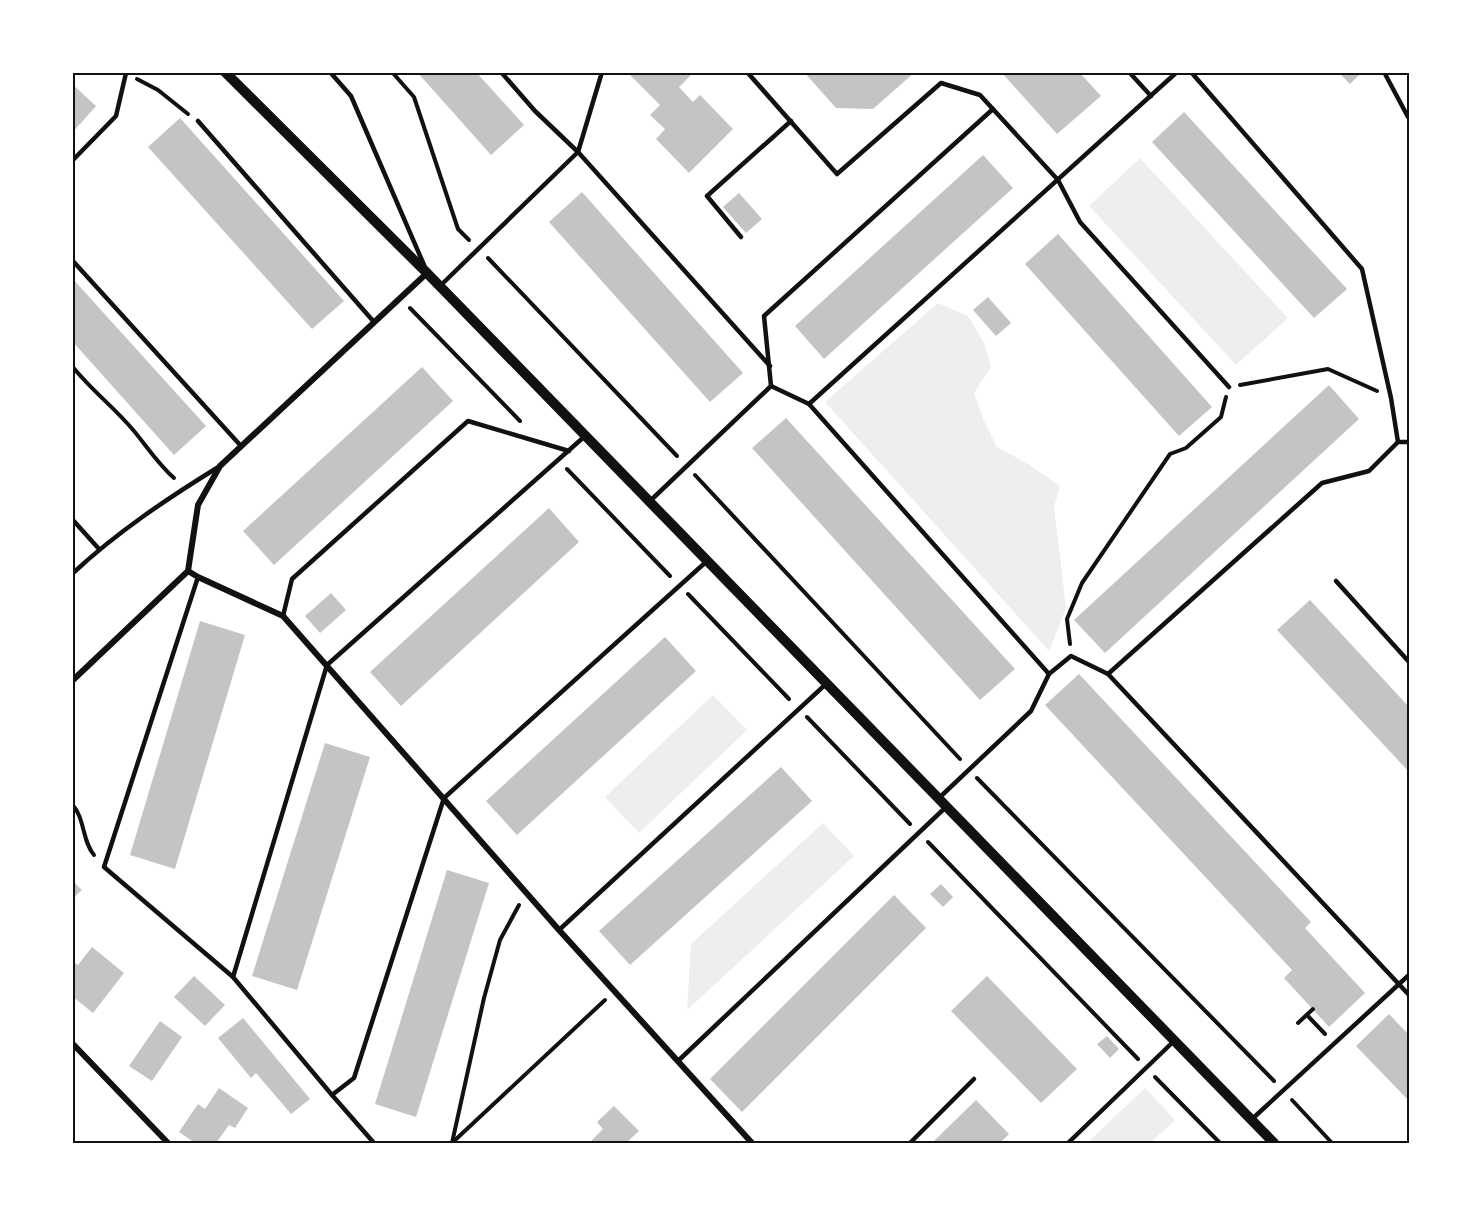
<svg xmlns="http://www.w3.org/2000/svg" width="1482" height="1215" font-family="Montserrat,sans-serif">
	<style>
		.green { fill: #eee }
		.building { fill: #c4c4c4 }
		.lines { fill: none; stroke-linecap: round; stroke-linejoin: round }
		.path { stroke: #111; stroke-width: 4 }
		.service { stroke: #111; stroke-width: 4.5 }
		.minor { stroke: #111; stroke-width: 6 }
		.tertiary { stroke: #111; stroke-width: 10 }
		.neatline { fill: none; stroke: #111; stroke-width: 2 }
	</style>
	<rect width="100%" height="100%" fill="#fff"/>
	<g class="green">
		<path d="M1140,158L1288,318L1236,365L1089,206Z"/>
		<path d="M938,303L968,316L984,343L991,367L974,393L984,421L997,447L1028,464L1060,486L1054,507L1066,608L1049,651L825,402Z"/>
		<path d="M713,695L747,730L639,833L605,797Z"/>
		<path d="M823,823L854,856L687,1010L691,944Z"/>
		<path d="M1145,1088L1175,1120L1150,1143H1087Z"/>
	</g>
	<g class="building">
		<path d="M417,72H476L524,125L491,155Z"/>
		<path d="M627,72H694L679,87L693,102L700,95L733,129L689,173L656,139L665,129L650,115L660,105Z"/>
		<path d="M804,72H915L873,109L836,108Z"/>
		<path d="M1001,72H1079L1101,96L1057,134Z"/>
		<path d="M1338,72H1362L1350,84Z"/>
		<path d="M72,84L96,106L72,133Z"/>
		<path d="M1184,112L1347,289L1314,318L1152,142Z"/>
		<path d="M180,118L344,301L312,329L148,147Z"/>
		<path d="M983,155L1013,188L824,359L795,326Z"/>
		<path d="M582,192L743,373L710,402L549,222Z"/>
		<path d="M739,193L762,219L746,233L723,207Z"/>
		<path d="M1058,234L1212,407L1179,436L1025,264Z"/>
		<path d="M72,278L206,426L174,455L72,341Z"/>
		<path d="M988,297L1011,323L996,336L973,310Z"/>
		<path d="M422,367L453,401L274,565L243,531Z"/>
		<path d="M1329,385L1359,419L1105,653L1074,620Z"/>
		<path d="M786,418L1015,669L980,700L752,448Z"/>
		<path d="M549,508L579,542L401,706L370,672Z"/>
		<path d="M331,593L346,610L320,633L305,616Z"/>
		<path d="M1310,600L1410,708V773L1277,630Z"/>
		<path d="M200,621L245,635L175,869L130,855Z"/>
		<path d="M665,637L696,671L517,835L486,801Z"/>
		<path d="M1079,674L1311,922L1305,928L1365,993L1329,1027L1284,978L1292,970L1045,705Z"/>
		<path d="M325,743L370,757L297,990L252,976Z"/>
		<path d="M781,767L812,801L630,965L599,931Z"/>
		<path d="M447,870L489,883L416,1117L375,1104Z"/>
		<path d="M72,880L82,890L72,899Z"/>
		<path d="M941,884L953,897L943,907L930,894Z"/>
		<path d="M894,895L926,928L742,1112L710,1079Z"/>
		<path d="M92,947L124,973L93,1013L72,996V961L78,965Z"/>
		<path d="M194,976L225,1005L205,1026L174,997Z"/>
		<path d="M987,976L1077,1069L1041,1103L951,1011Z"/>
		<path d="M1389,1014L1410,1036V1102L1356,1046Z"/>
		<path d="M243,1018L310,1099L291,1114L256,1073L251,1078L218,1038Z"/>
		<path d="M160,1021L182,1037L152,1081L129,1066Z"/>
		<path d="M1107,1036L1119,1049L1110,1058L1097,1044Z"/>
		<path d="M219,1088L248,1108L235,1128L229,1125L216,1143H195L179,1132L198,1104L205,1109Z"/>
		<path d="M976,1100L1009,1134L1000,1143H932Z"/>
		<path d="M614,1106L639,1131L626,1143H589L603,1129L597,1122Z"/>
	</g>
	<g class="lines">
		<g class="path">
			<path d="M392,72L414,97L458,229L469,240"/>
			<path d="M137,79L158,90L188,114"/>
			<path d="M488,258L677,456"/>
			<path d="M410,308L520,421"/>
			<path d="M72,366C91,390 115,408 134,431C148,448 158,464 174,478"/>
			<path d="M1240,385L1328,369L1377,391"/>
			<path d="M567,469L670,576"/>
			<path d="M695,475L960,759"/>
			<path d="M688,594L789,699"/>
			<path d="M1070,644L1067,619L1082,583L1170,454L1186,448L1221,417L1226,397"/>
			<path d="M807,717L910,824"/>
			<path d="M977,778L1274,1081"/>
			<path d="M72,804C85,818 82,841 94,855"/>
			<path d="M928,842L1138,1059"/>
			<path d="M1307,1015L1325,1034"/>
			<path d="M1298,1023L1313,1009"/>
			<path d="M1155,1077L1220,1143"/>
			<path d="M1292,1100L1332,1143"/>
			<path d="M453,1142L605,1000"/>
			<path d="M452,1143L484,998L500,940L519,905"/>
		</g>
		<g class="service">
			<path d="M330,72L351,96L424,265"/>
			<path d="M501,72L535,111L578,152L770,366"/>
			<path d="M747,72L837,174L941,83L980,95L1058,180L1080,222L1229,387"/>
			<path d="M1129,72L1151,96"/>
			<path d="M1191,72L1362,269L1391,398L1398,442H1410"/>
			<path d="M1384,72L1408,117"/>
			<path d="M198,121L374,322"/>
			<path d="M72,161L116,116L126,73L124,72"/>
			<path d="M741,237L707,196L791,121"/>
			<path d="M72,260L241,446"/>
			<path d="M440,286L578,152L602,72"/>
			<path d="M771,386L764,316L993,109"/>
			<path d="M809,404L1177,72"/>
			<path d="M585,436L327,665L233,977L332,1095L354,1078L444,798L707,561"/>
			<path d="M650,501L771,386L809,404L1049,674L1031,711L939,798"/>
			<path d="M72,519L99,549"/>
			<path d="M72,574C117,532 168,498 220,466"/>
			<path d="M198,577L104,867L233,977"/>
			<path d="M1336,581L1410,663"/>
			<path d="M283,616L292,579L468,421L569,451"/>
			<path d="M1049,674L1071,656L1108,674L1322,483L1369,471L1398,442"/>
			<path d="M1108,674L1410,996"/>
			<path d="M559,930L826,684"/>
			<path d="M678,1061L947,806"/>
			<path d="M332,1095L374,1143"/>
			<path d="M1251,1120L1410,974"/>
			<path d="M910,1143L974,1079"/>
			<path d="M1068,1143L1174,1041"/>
		</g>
		<g class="minor">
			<path d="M188,571L198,577L283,616L559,930L752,1143"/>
			<path d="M72,681L188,571L198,505L220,466L427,273"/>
			<path d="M72,1043L168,1143"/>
		</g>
		<path class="tertiary" d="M225,72L427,273L1274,1143"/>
	</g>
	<rect width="1482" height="1215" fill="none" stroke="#ffffff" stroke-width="147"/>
	<rect x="74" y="74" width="1334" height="1068" class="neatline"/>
</svg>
